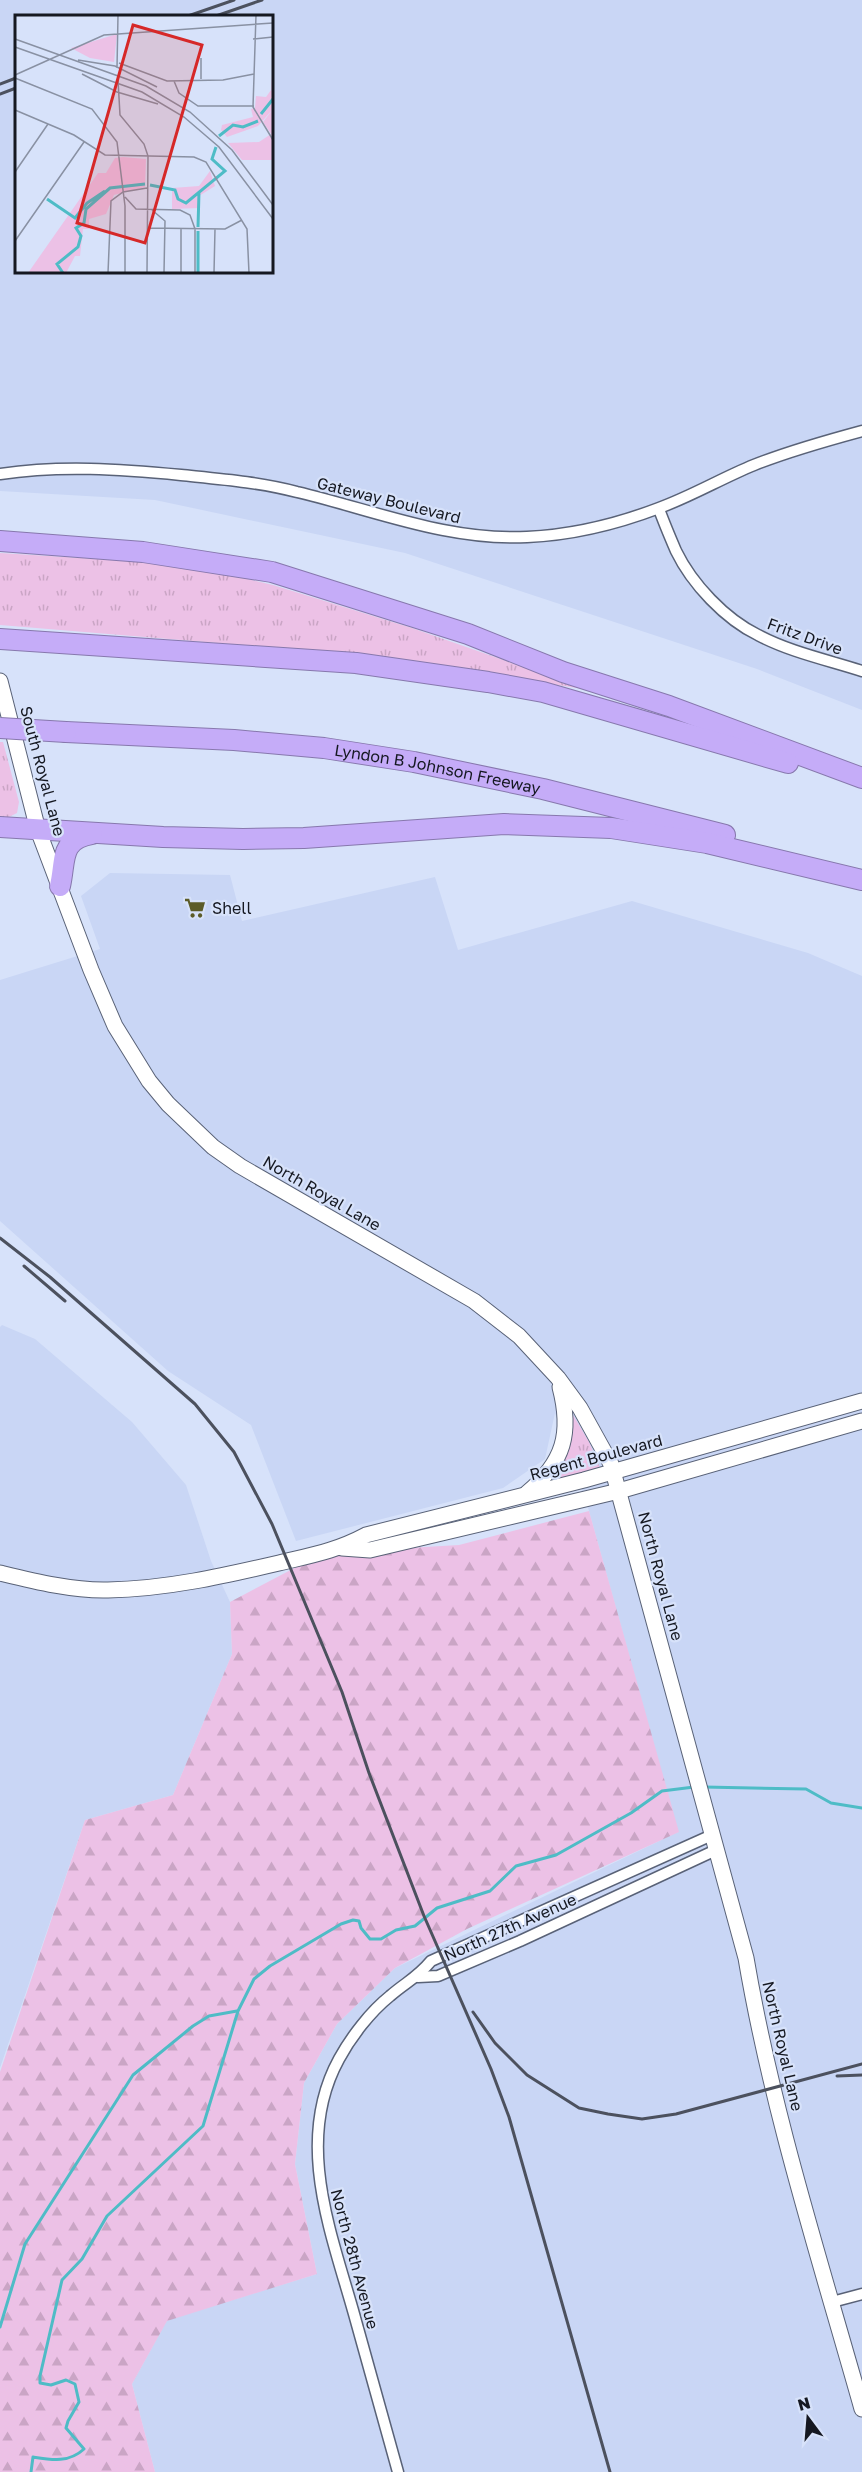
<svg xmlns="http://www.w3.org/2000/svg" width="862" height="2472" font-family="'Golos Text',sans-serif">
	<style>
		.built { fill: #c9d6f5; fill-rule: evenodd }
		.grass { fill: url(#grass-tufts) }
		.forest { fill: url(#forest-firs) }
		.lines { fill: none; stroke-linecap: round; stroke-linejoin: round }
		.stream { stroke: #4ebcc6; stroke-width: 3 }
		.street-casing { stroke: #596277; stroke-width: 13 }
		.secondary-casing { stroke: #596277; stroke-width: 17 }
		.highway-casing { stroke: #8778ad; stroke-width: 22 }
		.street { stroke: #fff; stroke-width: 10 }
		.secondary { stroke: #fff; stroke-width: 15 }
		.highway { stroke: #c5acf8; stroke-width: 20 }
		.rail { stroke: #4c515e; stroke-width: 3 }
		.highway-bridge-casing { stroke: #8778ad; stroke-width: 22; stroke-linecap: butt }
		.highway-bridge { stroke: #c5acf8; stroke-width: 20 }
		.labels { text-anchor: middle; stroke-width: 4.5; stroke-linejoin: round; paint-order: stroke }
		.street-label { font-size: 16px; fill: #151821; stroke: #d7e2fa }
		.poi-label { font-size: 16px; fill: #151821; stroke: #d7e2fa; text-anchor: start }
		.inset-river { fill: none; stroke: #4ebcc6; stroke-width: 3 }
		.inset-road { fill: none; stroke: #8991a3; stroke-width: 1.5 }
		.view { fill: #d62828; fill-opacity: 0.15; stroke: #d62828; stroke-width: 3 }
		.inset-edge { fill: none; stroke: #151821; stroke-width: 3 }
	</style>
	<defs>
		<pattern id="grass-tufts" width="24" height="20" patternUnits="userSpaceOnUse" patternTransform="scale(1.5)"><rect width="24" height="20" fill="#ecc1e6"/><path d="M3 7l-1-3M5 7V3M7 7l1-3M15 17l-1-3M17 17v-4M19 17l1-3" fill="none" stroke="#caa5c5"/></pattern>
		<pattern id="forest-firs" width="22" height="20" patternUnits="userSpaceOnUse" patternTransform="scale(1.5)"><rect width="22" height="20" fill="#ecc1e6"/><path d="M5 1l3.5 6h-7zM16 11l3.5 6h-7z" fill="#caa5c5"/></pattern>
	</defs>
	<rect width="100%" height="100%" fill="#d7e2fa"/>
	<g class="built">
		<path d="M0,0H862V710L757,669L405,553L155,500L0,491ZM16,16H272V272H16Z"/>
		<path d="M110,873L230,875L242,921L435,877L458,950L632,901L808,953L862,976V2472H155L132,2384L167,2320L317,2274L295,2164L304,2083L337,2024L395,1968L678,1832L589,1511L555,1413L545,1459L503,1488L296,1541L251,1425L168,1371L0,1221V980L100,949L81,896Z"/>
		<path d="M2,1325L35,1339L132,1422L186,1485L211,1561L230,1602L232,1654L173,1795L85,1820L0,2068V1327Z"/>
	</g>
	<g class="grass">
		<path d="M0,553L131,561L202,568L273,585L412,628L589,690L384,657L0,625Z"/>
		<path d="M0,742H3L19,802L17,813L7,818H0Z"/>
		<path d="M570,1410L589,1442L601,1470L551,1483L548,1479Z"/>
	</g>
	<path class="forest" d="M589,1511L679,1832L467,1929L395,1968L337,2024L304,2083L295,2164L317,2274L167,2321L132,2384L155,2472H0V2072L85,1820L173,1795L232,1654L230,1602L323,1553L459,1545Z"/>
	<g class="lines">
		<g class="stream">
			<path d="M704,1787L806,1789L831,1803L862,1808"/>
			<path d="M0,2327L25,2244L133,2075L193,2026L209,2016L237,2011"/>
			<path d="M31,2472L33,2457C52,2460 69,2463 84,2449L66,2428L68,2421L79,2402L75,2384L66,2380L51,2385L40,2383V2376L62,2280L82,2259L107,2216L203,2126L238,2011L254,1979L270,1966L341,1924L353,1920L359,1921L361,1928L370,1939H381L396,1930L415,1926L437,1908L490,1891L516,1866L556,1855L631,1813L662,1791L694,1787"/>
		</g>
		<defs>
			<g id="street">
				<path d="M0,474C60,465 120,469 181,475C220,479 259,482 297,492C374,510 447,541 527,537C572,535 617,524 659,508C692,496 722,478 754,465C789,451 825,441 862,431"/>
				<path d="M659,509C664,523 670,537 676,551C692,584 725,619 758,635C790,652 828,660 862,671"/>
				<path d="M418,1977L438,1976L520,1941L716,1850"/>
				<path d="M832,2302L862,2294"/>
				<path d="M398,2472C383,2419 369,2367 354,2314C331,2232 294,2141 339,2059C351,2037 370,2012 390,1996C406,1982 417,1978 431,1961L712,1835"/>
			</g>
			<g id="secondary">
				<path d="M0,681L38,830L91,970L115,1026L149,1081L168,1104L213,1147L240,1166L474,1301L519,1336L558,1378L580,1408L611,1464L746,1958C772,2111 820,2260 862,2409"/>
				<path d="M527,1493C564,1462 572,1433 560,1387"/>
				<path d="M342,1548L370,1550L619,1491L862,1421"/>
				<path d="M0,1573C33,1581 73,1591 108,1590C166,1589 223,1576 279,1563C312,1555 336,1551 366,1535L584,1480L862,1401"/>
			</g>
			<g id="highway">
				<path d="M0,541L143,552L272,572L468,634L563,672L669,706L862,778"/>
				<path d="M0,639L356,663L488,682L543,692L788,763"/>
				<path id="s1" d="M66,732L234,740L324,748L414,762L543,789L725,835"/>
				<path d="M0,827L163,837L243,839L304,838L504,824L611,828L707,843L862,880"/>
				<path d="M60,886C66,860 59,840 92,834"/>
			</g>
		</defs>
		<use href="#street" class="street-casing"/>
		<use href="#secondary" class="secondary-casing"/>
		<use href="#highway" class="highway-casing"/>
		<use href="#street" class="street"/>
		<use href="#secondary" class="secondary"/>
		<use href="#highway" class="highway"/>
		<g class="rail">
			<path d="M188,16L234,0"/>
			<path d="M216,16L262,0"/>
			<path d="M0,84L16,78"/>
			<path d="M0,94L16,88"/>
			<path d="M0,1238L50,1277L195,1404L234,1452L272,1524L342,1692L369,1773L424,1916L491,2069L509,2117L610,2472"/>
			<path d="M24,1266L65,1301"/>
			<path d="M473,2012L495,2043L527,2075L579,2108L608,2114L642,2119L676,2114L862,2064"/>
			<path d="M837,2076L862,2075"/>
		</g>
		<defs>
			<path id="highway-bridge" d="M0,728L66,732"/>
		</defs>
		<use href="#highway-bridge" class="highway-bridge-casing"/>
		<use href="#highway-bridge" class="highway-bridge"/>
	</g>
	<defs>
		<symbol id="supermarket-bare" viewBox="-9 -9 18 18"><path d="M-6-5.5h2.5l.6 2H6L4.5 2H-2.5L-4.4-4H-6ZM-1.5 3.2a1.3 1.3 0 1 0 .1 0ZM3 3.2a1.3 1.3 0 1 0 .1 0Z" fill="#5c5c29" stroke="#d7e2fa" stroke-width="2.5" paint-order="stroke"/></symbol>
	</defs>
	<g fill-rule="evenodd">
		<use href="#supermarket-bare" x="180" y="893" width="30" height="30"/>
	</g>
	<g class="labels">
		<g class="street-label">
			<text transform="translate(389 500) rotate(14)" y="6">Gateway Boulevard</text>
			<text transform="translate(805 636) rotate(20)" y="6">Fritz Drive</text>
			<text dy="6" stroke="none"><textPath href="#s1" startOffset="374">Lyndon B Johnson Freeway</textPath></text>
			<text transform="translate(43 771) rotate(75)" y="6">South Royal Lane</text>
			<text transform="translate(322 1193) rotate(30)" y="6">North Royal Lane</text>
			<text transform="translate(596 1457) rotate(-15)" y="6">Regent Boulevard</text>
			<text transform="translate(661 1576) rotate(75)" y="6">North Royal Lane</text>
			<text transform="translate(510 1927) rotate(-24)" y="6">North 27th Avenue</text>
			<text transform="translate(783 2046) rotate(77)" y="6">North Royal Lane</text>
			<text transform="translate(355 2259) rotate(75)" y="6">North 28th Avenue</text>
		</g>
		<g class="poi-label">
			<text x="212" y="914">Shell</text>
		</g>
	</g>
	<g transform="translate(15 15)">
		<rect width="258" height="258" fill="#d7e2fa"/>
		<path d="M258,94V145H227L213,128L244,127L256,119L248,107Z" fill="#ecc1e6"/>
		<path d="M102,19L99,47L75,43L56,33ZM256,60L258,94L243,111L212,122L206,115L207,110L238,102L236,94L240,93L241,81L251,82L256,75ZM108,142L131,144L130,172L99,180L91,199L74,204V214H68L65,241H60L51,258H13L83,158H91L100,143ZM195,156L200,171L184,181V193L157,194V173L184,171Z" fill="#ecc1e6"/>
		<path class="inset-river" d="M246,99L258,84M204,121L218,110L228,112L243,106M135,170L160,175L163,184L171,188L210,156L197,144L201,132M32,184L60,203L72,188L90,176M183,212L184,177M48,258L42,249L63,232L66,221L61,213L69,208L71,194L95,173L130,169M183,258V216"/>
		<path class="inset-road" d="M241,0L238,92L258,125M0,24L131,71L175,97L217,135L258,190M238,24L258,22M0,32L127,77L169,102L204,132L258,204M186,43V64M63,45L100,51L142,72M104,48L152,66L208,65L239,59M102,53L103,0M67,59L102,77L143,89M0,60L89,20L258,8M0,63L77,94L102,127L110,191V258M103,65L105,100L129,129L133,141L132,258M159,66L164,78L183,91H239M0,95L59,120L90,140L179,142L191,147L232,214L234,258M0,157L33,109M110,182L121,194L165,195L175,200L180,214V258M137,195L150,206L149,258M132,213L210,214L227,205M0,226L69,127M93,258L96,186L108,177L132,173M166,258V214M199,258L200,214"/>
		<path class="view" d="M118,10L187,30L130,228L62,208Z"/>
		<rect width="258" height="258" class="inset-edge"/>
	</g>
	<g transform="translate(808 2418) rotate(344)" stroke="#d7e2fa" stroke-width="4.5" paint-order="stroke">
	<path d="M0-4.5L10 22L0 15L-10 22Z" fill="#151821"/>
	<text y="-9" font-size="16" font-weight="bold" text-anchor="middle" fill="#151821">N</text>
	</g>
</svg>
